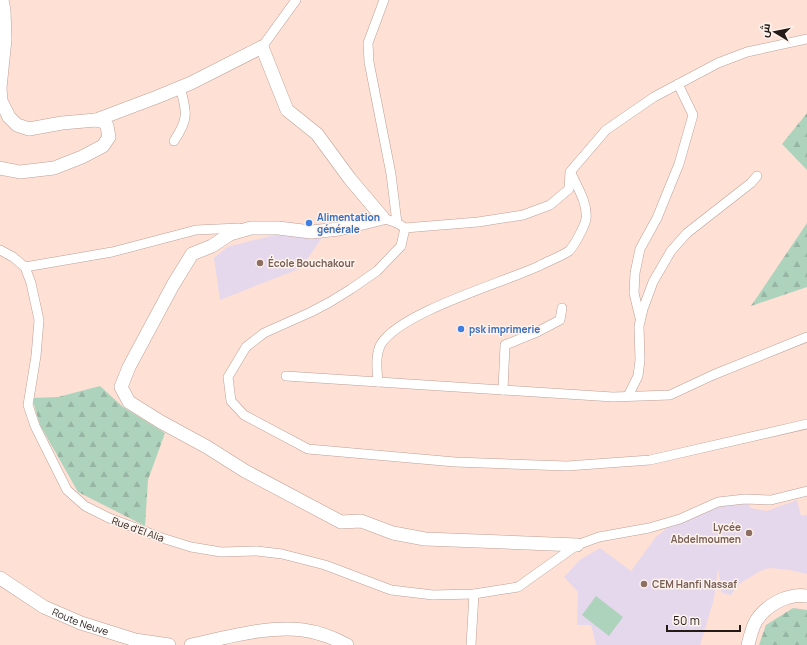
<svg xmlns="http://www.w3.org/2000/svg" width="807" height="645" font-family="Manrope,Cairo,sans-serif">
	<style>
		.education { fill: #e5d8ec }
		.green { fill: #aed3bd }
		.forest { fill: url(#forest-firs) }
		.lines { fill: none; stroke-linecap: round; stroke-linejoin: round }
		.street-casing { stroke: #bda096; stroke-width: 10 }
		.secondary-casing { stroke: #bda096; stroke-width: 14 }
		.street { stroke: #fff; stroke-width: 9 }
		.secondary { stroke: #fff; stroke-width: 13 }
		.shop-dot { fill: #3f7fe0; stroke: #fef2ed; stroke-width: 1.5 }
		.education-dot { fill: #8d6e63; stroke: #fef2ed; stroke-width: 1.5 }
		.labels { text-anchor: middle; stroke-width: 3; stroke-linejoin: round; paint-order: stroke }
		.shop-label { font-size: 10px; font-weight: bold; fill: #366cbe; stroke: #fef2ed; text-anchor: start }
		.education-label { font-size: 10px; font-weight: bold; fill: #785e54; stroke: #fef2ed; text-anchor: start }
		.street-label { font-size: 10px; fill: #241a16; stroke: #fef2ed }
	</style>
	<defs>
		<pattern id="forest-firs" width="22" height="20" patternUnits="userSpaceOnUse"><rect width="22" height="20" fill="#aed3bd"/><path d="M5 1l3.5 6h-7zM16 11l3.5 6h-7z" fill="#96b5a2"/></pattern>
	</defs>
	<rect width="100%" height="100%" fill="#fee0d5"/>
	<g class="education">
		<path d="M282,233L322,238L301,268L220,300L214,258L227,247Z"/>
		<path d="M797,500L801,516L807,515V574L790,570L770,568L762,570L739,584L731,595L722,593L718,568L714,599L700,645H596L591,625H577L578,592L564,577L581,559L600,548L631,571L656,537L684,514L722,505L734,504H748L751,508L767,511Z"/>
	</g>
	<path class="green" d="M596,596L623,617L609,636L582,615Z"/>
	<g class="forest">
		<path d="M807,113V170L782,144Z"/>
		<path d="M807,223V287L751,306Z"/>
		<path d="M100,386L123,407L165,433L148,480L145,526L78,492L40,425L32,398L58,397Z"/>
		<path d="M793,608L807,610V645H759L766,625Z"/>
	</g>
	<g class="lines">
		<defs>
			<g id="street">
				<path d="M384,0L368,43L369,62L391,174L397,223"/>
				<path d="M262,47L296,0"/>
				<path d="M174,141C189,119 187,112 180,87"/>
				<path d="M383,218L397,223L405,228L478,222L523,215L550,205L569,189L570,172L606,130L654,97L718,63L747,52L807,39"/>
				<path d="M405,228L401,246L377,271L351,289L330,302L311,312L264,333L246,347L228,377L231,401L244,415L308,449L455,462L567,466L650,460L807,424"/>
				<path d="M0,250L13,257L25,267L31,283L39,320L36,356L28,405L35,426L67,490L85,506L109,518L162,538L191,547L221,552L257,551L282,554L325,565L391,590L433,595L474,594L518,587L577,545L599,537L649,528L680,519L718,502L745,499L771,500L807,491"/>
				<path d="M25,267L112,252L196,230L239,228"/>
				<path d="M640,318L634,293L635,273L640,249L657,218L679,164L693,115L678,84"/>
				<path d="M286,376L613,397L670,395L713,375L807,337"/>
				<path d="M378,382C377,370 375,355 381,344C401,312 502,283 539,266C548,261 560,257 569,251C574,246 585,226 586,219C588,203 577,187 571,173"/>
				<path d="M503,390L505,345L537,332L560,320L562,308"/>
				<path d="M628,396L638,376L640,360L639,326L643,309L653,282L671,251L687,233L751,183L757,176"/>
				<path d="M471,645L474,594"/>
			</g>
			<g id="secondary">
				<path d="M96,120L157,97L191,83L262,47L287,110L317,134L350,179L383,218L339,229L311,232L278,228H251L230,234L212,246L192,254L173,285L129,367L121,387L129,402L161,422L207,447L245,471L341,522L361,521L393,533L425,539L577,545"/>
				<path d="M0,168L20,172L54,168L82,157L103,146L109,137L107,126L104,122L96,120L62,123L29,129L17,125L9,117L1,101L0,88L5,39L4,10L2,0"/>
				<path id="s1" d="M0,578L44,607L81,623L135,640L169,645"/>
				<path d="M191,645C225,638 269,625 303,630C318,632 334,638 347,645"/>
				<path d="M748,645C750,637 752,628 756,621C766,605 788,593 807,596"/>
			</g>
		</defs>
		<use href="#street" class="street-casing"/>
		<use href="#secondary" class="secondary-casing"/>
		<use href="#street" class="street"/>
		<use href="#secondary" class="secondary"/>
	</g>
	<g class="shop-dot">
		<circle cx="309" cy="223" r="4"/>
		<circle cx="461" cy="329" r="4"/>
	</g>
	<g class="education-dot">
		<circle cx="260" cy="263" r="4"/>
		<circle cx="749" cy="533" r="4"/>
		<circle cx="644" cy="584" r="4"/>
	</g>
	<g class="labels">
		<g class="shop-label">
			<text x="317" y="221">Alimentation<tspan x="317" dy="12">générale</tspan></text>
			<text x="469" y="333">psk imprimerie</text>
		</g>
		<g class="education-label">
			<text x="268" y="267">École Bouchakour</text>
			<text x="741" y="531" text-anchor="end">Lycée<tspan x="741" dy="12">Abdelmoumen</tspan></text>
			<text x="652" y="588">CEM Hanfi Nassaf</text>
		</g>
		<g class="street-label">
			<text transform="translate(138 529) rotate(20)" y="4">Rue d'El Alia</text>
			<text dy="4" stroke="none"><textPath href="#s1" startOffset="92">Route Neuve</textPath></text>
		</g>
	</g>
	<g transform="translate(775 32) rotate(280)" stroke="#fef2ed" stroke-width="3" paint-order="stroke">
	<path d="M0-3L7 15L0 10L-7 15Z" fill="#241a16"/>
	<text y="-6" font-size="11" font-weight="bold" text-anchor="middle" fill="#241a16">ش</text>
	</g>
	<path d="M667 625v6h73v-6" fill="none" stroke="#241a16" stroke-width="2"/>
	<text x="673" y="625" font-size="12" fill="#241a16" stroke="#fef2ed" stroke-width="3" paint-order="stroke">50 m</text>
</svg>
